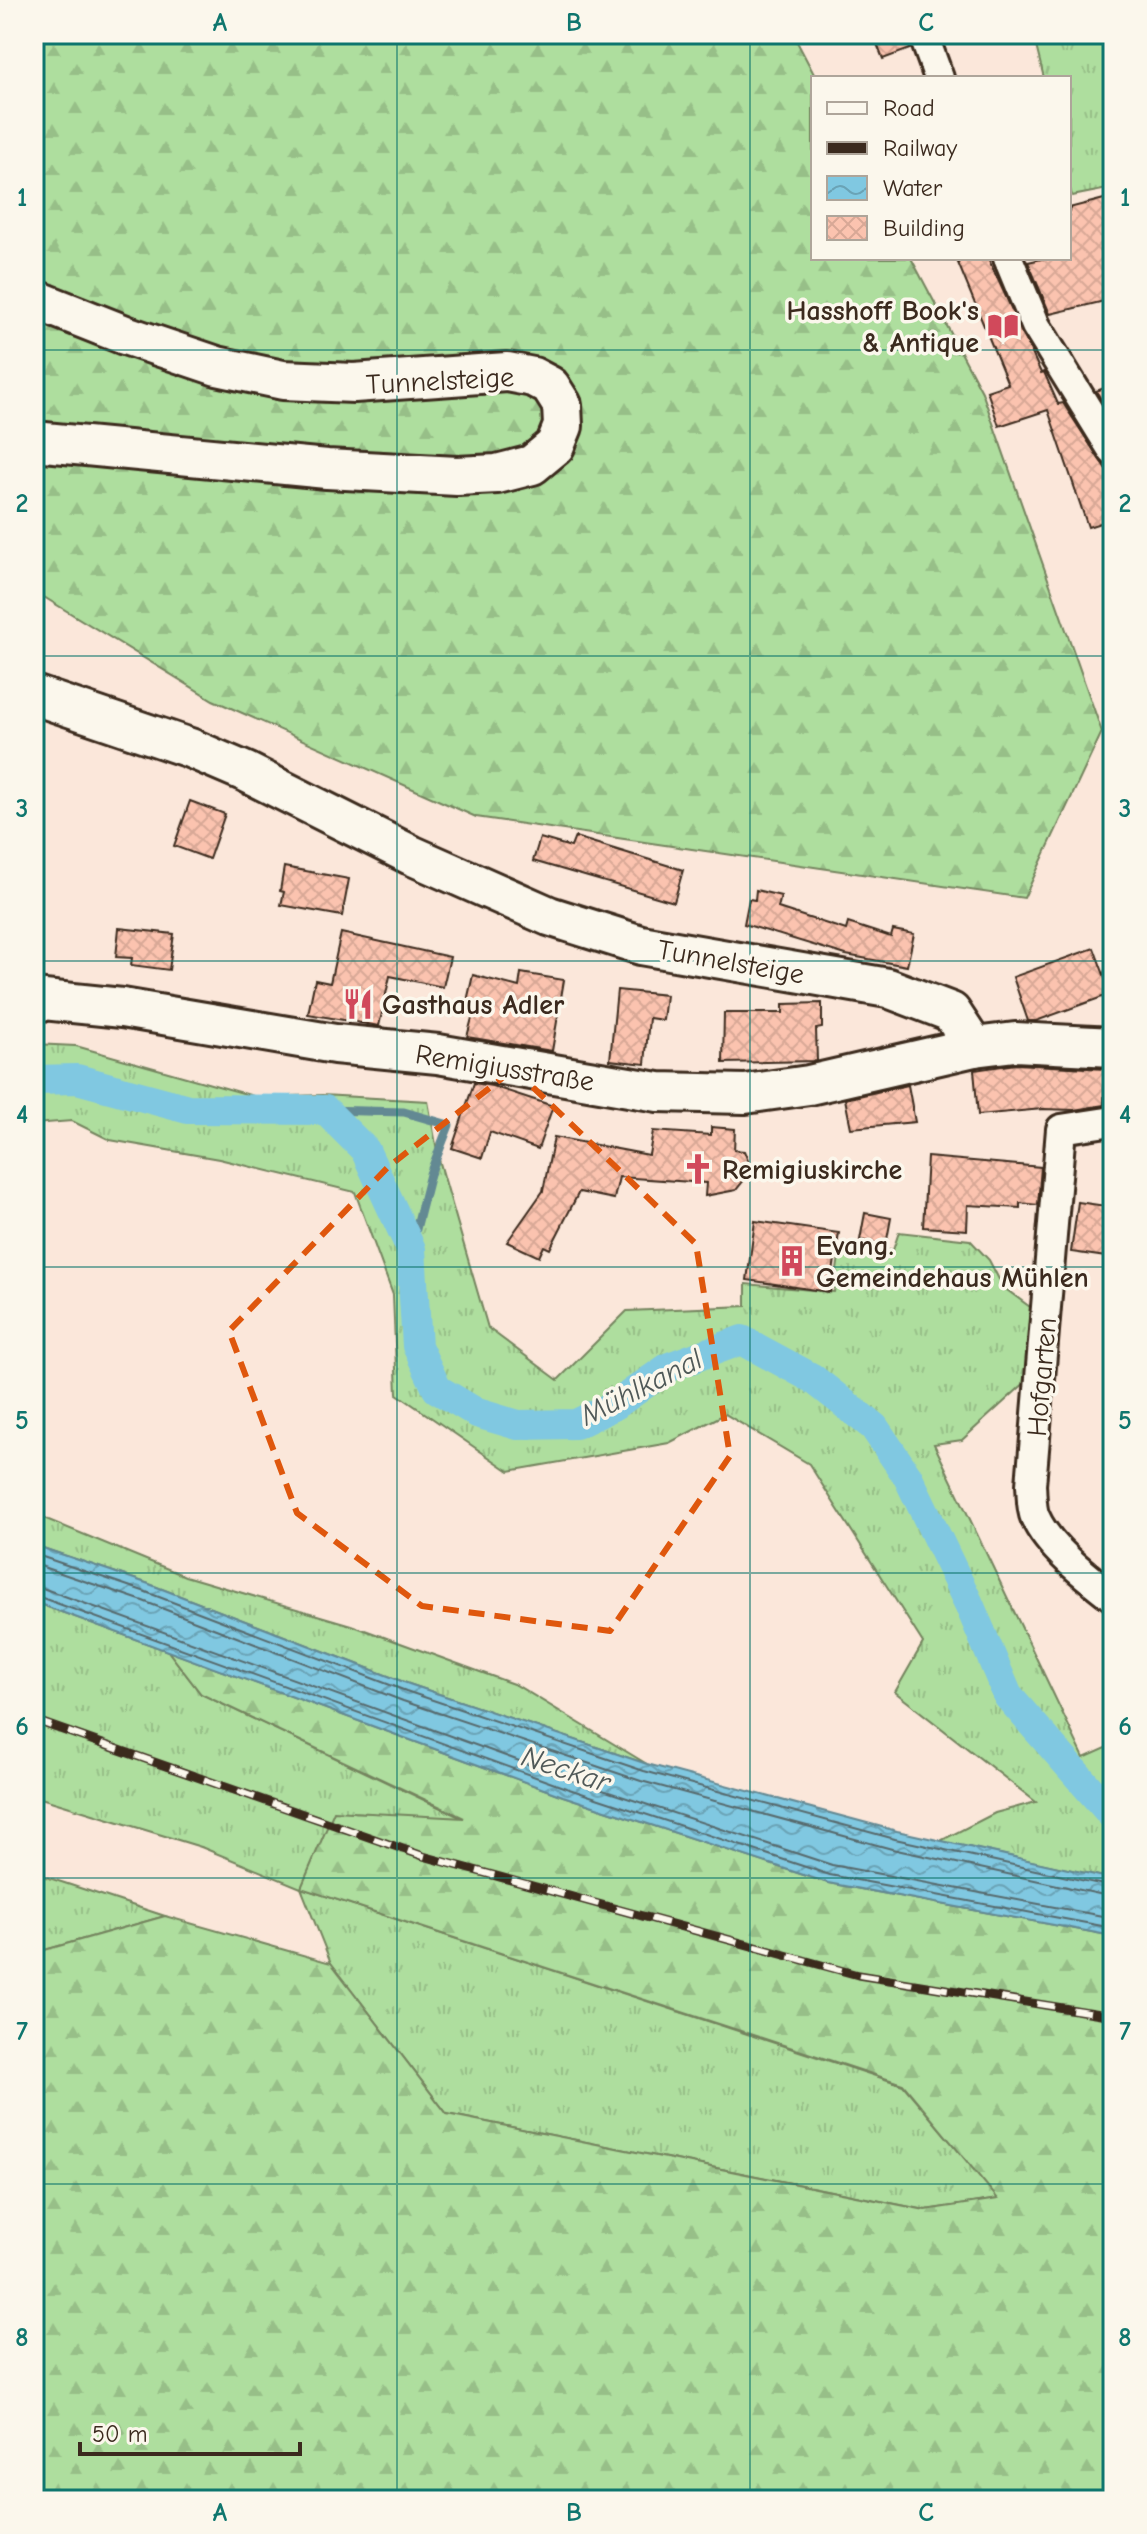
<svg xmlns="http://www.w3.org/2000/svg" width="1147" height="2534" font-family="'Comic Neue',sans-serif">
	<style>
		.grass { fill: url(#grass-tufts); stroke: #74845e; stroke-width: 2 }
		.forest { fill: url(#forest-firs); stroke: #74845e; stroke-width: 2 }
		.water { fill: url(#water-waves); stroke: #648993; stroke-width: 2 }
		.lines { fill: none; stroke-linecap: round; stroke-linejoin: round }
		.shore { stroke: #57696c; stroke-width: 2 }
		.stream { stroke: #648993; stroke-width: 9 }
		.canal { stroke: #80c8e1; stroke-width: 30 }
		.building { fill: url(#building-cross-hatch); stroke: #3b2a1e; stroke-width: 2 }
		.street-casing { stroke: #3b2a1e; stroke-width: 34 }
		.secondary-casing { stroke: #3b2a1e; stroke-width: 44 }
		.street { stroke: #fbf7ec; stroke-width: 28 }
		.secondary { stroke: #fbf7ec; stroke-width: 38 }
		.rail-casing { stroke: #3b2a1e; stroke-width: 9 }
		.rail { stroke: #fbf7ec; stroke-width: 6; stroke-dasharray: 18; stroke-linecap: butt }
		.marked { fill: none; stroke: #df570d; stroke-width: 6; stroke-dasharray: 16 10; stroke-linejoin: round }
		.grid { fill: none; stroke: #0f766e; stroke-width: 2; stroke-opacity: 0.55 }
		.labels { text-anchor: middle; stroke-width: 7; stroke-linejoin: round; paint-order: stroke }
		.poi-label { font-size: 28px; font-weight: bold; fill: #3b2a1e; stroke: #fbf7ec; text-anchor: start }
		.street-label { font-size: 28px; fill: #3b2a1e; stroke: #fbf7ec }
		.water-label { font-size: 30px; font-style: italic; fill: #505958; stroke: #fbf7ec }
		.neatline { fill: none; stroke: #0f766e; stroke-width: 3 }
		.grid-label { font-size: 26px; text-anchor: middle; font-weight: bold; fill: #0f766e }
	</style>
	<defs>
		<pattern id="grass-tufts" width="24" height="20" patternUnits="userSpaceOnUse" patternTransform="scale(2)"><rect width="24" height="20" fill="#aede9e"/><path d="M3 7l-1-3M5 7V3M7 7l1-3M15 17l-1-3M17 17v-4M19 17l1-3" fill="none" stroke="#97bf88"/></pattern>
		<pattern id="forest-firs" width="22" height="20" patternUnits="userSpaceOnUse" patternTransform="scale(2)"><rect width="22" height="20" fill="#aede9e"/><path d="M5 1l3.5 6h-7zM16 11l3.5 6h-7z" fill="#97bf88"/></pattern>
		<pattern id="water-waves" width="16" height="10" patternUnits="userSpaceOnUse" patternTransform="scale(2)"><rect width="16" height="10" fill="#80c8e1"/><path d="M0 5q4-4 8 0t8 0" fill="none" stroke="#6aa3b6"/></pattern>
		<pattern id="building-cross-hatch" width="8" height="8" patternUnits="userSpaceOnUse" patternTransform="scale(2)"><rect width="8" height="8" fill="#fbc3af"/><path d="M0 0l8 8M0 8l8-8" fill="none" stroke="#d8a896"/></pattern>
	</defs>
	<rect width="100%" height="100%" fill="#fbe7da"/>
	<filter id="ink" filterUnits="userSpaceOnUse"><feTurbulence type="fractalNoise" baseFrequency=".0125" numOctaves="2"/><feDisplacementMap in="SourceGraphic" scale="16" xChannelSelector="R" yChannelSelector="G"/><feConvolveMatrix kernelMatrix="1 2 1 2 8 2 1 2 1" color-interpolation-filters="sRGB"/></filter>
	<g filter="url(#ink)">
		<g class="grass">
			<path d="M1033,34H1113V188L1072,196L1069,185V78H1044Z"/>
			<path d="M34,1044L76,1046L257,1097L322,1095L428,1101L438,1156L488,1328L558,1380L627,1311L746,1306V1284L834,1292L839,1256L859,1258L861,1244L893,1250L899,1232L970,1240L989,1260L1003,1287L1030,1307L1028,1380L962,1440L934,1444L1084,1758L1113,1745V1879L940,1841L995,1813L1036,1802L895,1692L923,1643L809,1464L725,1414L669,1443L509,1471L397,1394L393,1295L355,1192L219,1159L110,1140L72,1121L34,1124Z"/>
			<path d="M34,1514L185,1576L351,1625L516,1685L647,1764L409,1684L149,1584L34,1545Z"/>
			<path d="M34,1602L168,1651L201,1694L466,1820L301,1888L903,2085L999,2199L926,2210L447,2114L331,1963L301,1888L201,1847L34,1796Z"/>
			<path d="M34,1873L165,1916L34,1953Z"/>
		</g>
		<g class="forest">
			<path d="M34,34H793L816,78H813V258H911L982,392L1102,732L1024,898L476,817L213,700L34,591Z"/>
			<path d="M168,1651L563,1796L828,1883L1113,1936V2500H34V1953L165,1916L331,1963L447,2114L925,2210L998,2199L903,2084L301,1888L334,1811L464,1818L201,1694Z"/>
		</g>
		<path class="water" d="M34,1545L149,1584L409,1684L647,1764L897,1831L1113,1879V1936L828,1883L563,1796L34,1602Z"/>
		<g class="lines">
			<g class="shore">
				<path d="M34,1554L146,1592L406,1691L644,1771L895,1839L1113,1887"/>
				<path d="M34,1564L143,1601L403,1701L641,1781L892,1849L1113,1897"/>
				<path d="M34,1585L569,1779L832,1865L1113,1918"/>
				<path d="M34,1595L566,1788L830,1875L1113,1928"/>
			</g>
			<path class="stream" d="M325,1110L404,1112L449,1125L430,1174L411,1249"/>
			<path class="canal" d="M34,1080L77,1079L188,1109L325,1110L365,1150L411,1249L417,1346L437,1389L477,1413L518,1425L576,1424L615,1405L669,1367L742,1340L812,1378L874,1427L908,1477L969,1604L1008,1696L1113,1816"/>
		</g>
		<g class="building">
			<path d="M873,34H906L910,49L883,59Z"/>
			<path d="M1108,198L1113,215V299L1050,314L1028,262L1046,258H1069V208Z"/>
			<path d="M956,258H988L1041,373L1044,372L1058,404L1063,403L1113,480V519L1088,527L1048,410L999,426L987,391L1008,384Z"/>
			<path d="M1113,385V419L1096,391Z"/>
			<path d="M190,801L225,814L209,859L174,846Z"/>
			<path d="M575,837L683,870L674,902L533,861L540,838L571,847Z"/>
			<path d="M284,867L349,879L342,916L281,905L284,892L280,891Z"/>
			<path d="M756,890L781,896L778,908L846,930L848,923L891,937L893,930L914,934L907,966L846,955L744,924L749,899L755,900Z"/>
			<path d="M119,928L174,934L169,970L131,965L132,958L116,957Z"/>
			<path d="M341,933L450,957L443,987L390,976L379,1026L308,1014L315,980L330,983Z"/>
			<path d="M1094,948L1111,994L1036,1021H1028L1013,977Z"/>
			<path d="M521,973L564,980L552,1051L467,1037L476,1003L467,1001L473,975L519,987Z"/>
			<path d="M617,990L666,995L663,1020L649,1018L645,1064L610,1060Z"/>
			<path d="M822,1003V1028L816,1029L817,1061L723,1063L724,1013H783V1004Z"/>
			<path d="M1016,1064L1105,1069L1104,1105L1074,1110L1043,1109L978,1115L974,1070Z"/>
			<path d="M474,1083L492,1086L553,1106L538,1149L490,1132L482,1158L452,1148Z"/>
			<path d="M908,1085L915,1122L851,1128L845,1099Z"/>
			<path d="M711,1127L735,1129L734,1150L744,1151L749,1163L748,1175L736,1190L705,1196L706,1183L619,1177L614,1199L579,1192L550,1249L544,1246L539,1257L507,1242L543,1191L554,1137L649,1155L653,1131L711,1135Z"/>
			<path d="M927,1157L1041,1167L1038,1205L1020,1203V1208L968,1205L967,1230L923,1227Z"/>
			<path d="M1078,1202L1113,1207V1258L1071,1252Z"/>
			<path d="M865,1213L891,1218L886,1245L860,1240Z"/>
			<path d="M755,1221L839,1233L830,1292L747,1280Z"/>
		</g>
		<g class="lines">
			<defs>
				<g id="street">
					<path d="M923,34L939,78"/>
					<path d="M1008,258L1036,326L1113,451"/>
					<path d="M1113,1121L1061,1129L1031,1485C1032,1495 1031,1508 1035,1517C1048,1547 1087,1577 1113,1597"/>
				</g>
				<g id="secondary">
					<path d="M34,299L125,335L217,366L283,380L354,383L507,372L533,377L550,386L562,405L563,426L555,446L532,465L497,474L457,476L327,469L34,441"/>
					<path d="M34,695L190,748L246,772L411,855L549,916L641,945L888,988L951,1012L974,1047"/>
					<path d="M34,999L122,1008L335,1044L438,1054L658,1092L745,1094L809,1085L974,1047L1015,1042L1113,1047"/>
				</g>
			</defs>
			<use href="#street" class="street-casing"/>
			<use href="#secondary" class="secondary-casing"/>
			<use href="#street" class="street"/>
			<use href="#secondary" class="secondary"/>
			<defs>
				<path id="rail" d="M34,1720L423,1856L858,1975L1113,2016"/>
			</defs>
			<use href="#rail" class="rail-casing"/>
			<use href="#rail" class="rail"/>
		</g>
	</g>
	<path class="marked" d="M514,1069L696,1244L730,1456L610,1631L422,1606L297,1513L229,1331L388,1167Z"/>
	<path class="grid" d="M397,34V2500M750,34V2500M34,350H1113M34,656H1113M34,961H1113M34,1267H1113M34,1573H1113M34,1878H1113M34,2184H1113"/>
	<defs>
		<symbol id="library-bare" viewBox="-9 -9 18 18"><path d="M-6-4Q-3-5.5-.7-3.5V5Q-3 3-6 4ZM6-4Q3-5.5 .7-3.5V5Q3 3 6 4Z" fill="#d1495b" stroke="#fbf7ec" stroke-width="2.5" paint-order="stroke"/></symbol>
		<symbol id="restaurant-bare" viewBox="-9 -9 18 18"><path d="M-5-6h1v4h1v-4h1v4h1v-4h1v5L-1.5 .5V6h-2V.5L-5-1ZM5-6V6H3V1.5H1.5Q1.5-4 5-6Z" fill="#d1495b" stroke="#fbf7ec" stroke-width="2.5" paint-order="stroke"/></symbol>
		<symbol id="church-bare" viewBox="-9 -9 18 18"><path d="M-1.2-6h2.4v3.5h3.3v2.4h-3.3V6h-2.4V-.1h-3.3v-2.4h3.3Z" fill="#d1495b" stroke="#fbf7ec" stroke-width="2.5" paint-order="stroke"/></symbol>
		<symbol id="building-bare" viewBox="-9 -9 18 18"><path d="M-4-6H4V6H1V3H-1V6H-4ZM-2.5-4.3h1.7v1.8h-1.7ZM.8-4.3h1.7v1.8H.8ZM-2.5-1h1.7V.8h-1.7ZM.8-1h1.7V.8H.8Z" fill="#d1495b" stroke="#fbf7ec" stroke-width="2.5" paint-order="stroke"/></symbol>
	</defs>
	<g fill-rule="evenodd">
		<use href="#library-bare" x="981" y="304" width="44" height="44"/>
		<use href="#restaurant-bare" x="336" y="982" width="44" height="44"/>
		<use href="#church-bare" x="676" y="1147" width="44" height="44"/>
		<use href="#building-bare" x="770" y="1239" width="44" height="44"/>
	</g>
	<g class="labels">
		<g class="poi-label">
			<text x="979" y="320" text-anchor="end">Hasshoff Book's<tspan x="979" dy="32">&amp; Antique</tspan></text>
			<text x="382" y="1014">Gasthaus Adler</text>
			<text x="722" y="1179">Remigiuskirche</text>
			<text x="816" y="1255">Evang.<tspan x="816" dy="32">Gemeindehaus Mühlen</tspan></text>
		</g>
		<g class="street-label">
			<text transform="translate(440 380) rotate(-3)" y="10">Tunnelsteige</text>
			<text transform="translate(731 961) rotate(10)" y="10">Tunnelsteige</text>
			<text transform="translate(505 1067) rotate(9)" y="10">Remigiusstraße</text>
			<text transform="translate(1041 1377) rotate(-85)" y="10">Hofgarten</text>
		</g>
		<g class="water-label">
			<text transform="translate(641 1387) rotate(-27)" y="10">Mühlkanal</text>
			<text transform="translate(566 1769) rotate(18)" y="10">Neckar</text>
		</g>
	</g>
	<rect width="1147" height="2534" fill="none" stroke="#fbf7ec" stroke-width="88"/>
	<rect x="811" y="76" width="260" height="184" fill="#fbf7ec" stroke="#aea59a" stroke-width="2"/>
	<rect x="827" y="102" width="40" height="12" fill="#fbf7ec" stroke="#aea59a" stroke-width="2"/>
	<text x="883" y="116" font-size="24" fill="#3b2a1e">Road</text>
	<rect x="827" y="142" width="40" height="12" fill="#3b2a1e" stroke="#aea59a" stroke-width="2"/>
	<text x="883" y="156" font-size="24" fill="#3b2a1e">Railway</text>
	<rect x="827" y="176" width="40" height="24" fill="url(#water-waves)" stroke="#aea59a" stroke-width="2"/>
	<text x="883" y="196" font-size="24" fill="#3b2a1e">Water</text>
	<rect x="827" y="216" width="40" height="24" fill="url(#building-cross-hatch)" stroke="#aea59a" stroke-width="2"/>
	<text x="883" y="236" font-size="24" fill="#3b2a1e">Building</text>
	<path d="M80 2442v12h220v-12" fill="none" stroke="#3b2a1e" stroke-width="4"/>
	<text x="92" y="2442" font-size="24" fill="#3b2a1e" stroke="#fbf7ec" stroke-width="6" paint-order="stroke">50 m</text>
	<rect x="44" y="44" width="1059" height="2446" class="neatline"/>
	<g class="grid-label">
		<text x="220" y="31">A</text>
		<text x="574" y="31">B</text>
		<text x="926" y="31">C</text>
		<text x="22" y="206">1</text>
		<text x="1125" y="206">1</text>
		<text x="22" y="512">2</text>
		<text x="1125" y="512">2</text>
		<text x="22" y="817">3</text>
		<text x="1125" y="817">3</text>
		<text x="22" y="1123">4</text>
		<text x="1125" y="1123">4</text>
		<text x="22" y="1429">5</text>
		<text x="1125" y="1429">5</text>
		<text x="22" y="1735">6</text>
		<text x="1125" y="1735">6</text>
		<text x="22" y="2040">7</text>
		<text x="1125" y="2040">7</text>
		<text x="22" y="2346">8</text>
		<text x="1125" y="2346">8</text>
		<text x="220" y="2521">A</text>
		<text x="574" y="2521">B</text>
		<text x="926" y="2521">C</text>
	</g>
</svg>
